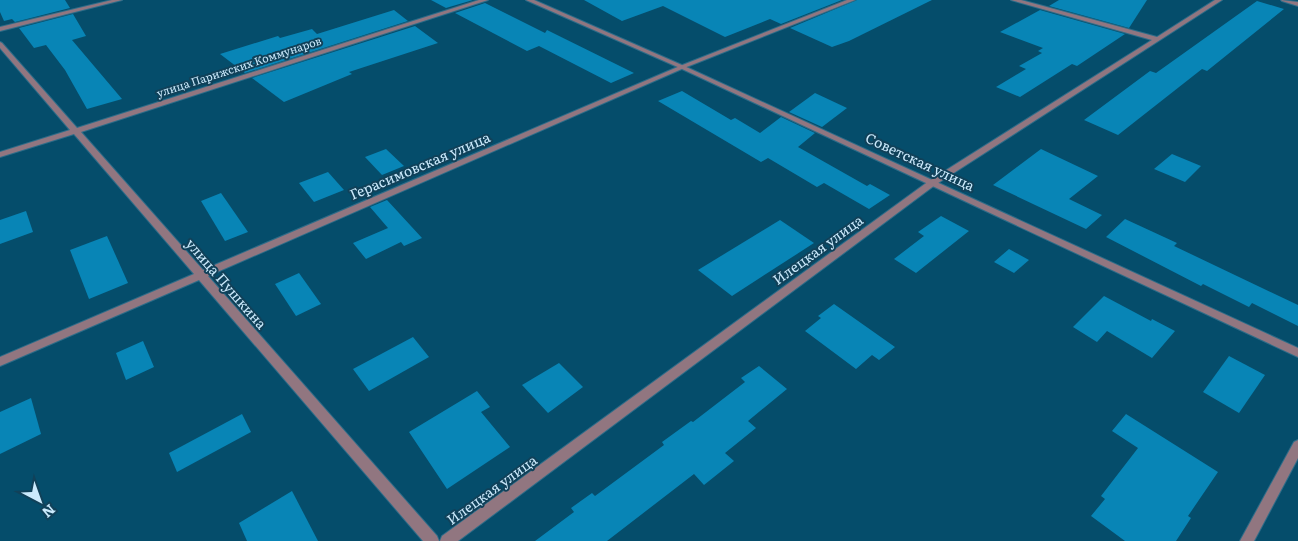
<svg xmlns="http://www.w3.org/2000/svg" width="1298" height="541" font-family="Literata,serif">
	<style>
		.building { fill: #0885b6 }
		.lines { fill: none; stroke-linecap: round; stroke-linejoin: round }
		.minor-casing { stroke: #2d6c88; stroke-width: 2 }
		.tertiary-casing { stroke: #2d6c88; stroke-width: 2 }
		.minor { fill: #917680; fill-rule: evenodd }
		.tertiary { fill: #917680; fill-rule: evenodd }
		.labels { text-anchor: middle; stroke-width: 4; stroke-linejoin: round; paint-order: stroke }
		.far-street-label { font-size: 11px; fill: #cbeafc; stroke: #114159 }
		.street-label { font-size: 14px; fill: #cbeafc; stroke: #114159 }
	</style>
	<rect width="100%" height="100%" fill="#054d6b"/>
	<g class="building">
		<path d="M0,0H65L70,8L15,22L12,19L4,21L0,12Z"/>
		<path d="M431,0H473L446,8Z"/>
		<path d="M584,0H842L781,24L770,19L725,37L663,6L622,21Z"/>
		<path d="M857,0H932L849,41L832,47L790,28Z"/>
		<path d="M1059,0H1147L1129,28L1049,6Z"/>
		<path d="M1257,1L1284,9L1207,71L1202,69L1118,135L1084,120L1150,71L1156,73Z"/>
		<path d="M485,3L545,33L547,30L634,73L611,83L539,46L527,51L455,13Z"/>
		<path d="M394,10L408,21L245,73L220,54L278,36L280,38L312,29L317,34Z"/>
		<path d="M1040,10L1125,34L1077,66L1072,64L1020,97L996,87L1026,69L1019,66L1042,53L1038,51L1043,48L1000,32Z"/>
		<path d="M73,14L86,36L72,40L122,99L87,109L65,70L46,45L34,48L19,28Z"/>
		<path d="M415,26L438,43L349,72L352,74L284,102L252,78Z"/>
		<path d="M682,91L731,120L735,118L760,133L781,117L815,133L798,147L867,186L870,184L890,195L869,209L824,183L817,187L768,158L761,162L658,101Z"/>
		<path d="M815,93L847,108L822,127L789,112Z"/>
		<path d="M386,149L404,166L382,175L365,157Z"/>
		<path d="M1041,149L1098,176L1069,199L1102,215L1086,229L993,185Z"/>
		<path d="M1172,154L1201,166L1185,182L1154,169Z"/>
		<path d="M328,172L344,190L314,202L299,183Z"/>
		<path d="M221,193L248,232L225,241L201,201Z"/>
		<path d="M387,200L422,238L404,246L401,242L366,259L353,243L388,228L370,207Z"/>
		<path d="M26,211L33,232L0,244V220Z"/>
		<path d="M941,216L969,231L916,273L894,259L924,236L918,232Z"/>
		<path d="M1125,219L1177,243L1174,246L1298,305V326L1252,303L1249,307L1203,284L1201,286L1106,237Z"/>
		<path d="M780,220L814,243L732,296L698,270Z"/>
		<path d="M107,236L128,283L89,299L70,250Z"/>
		<path d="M1009,249L1029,260L1014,273L994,262Z"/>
		<path d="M299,273L321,304L296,316L275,284Z"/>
		<path d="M1104,296L1151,321L1152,319L1175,331L1152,358L1107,331L1097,342L1073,327Z"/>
		<path d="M834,304L895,347L879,360L872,355L856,369L805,331L821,318L818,316Z"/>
		<path d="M413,337L429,357L369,391L353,369Z"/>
		<path d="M143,341L154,367L126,380L116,353Z"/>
		<path d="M1229,356L1265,375L1239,413L1203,392Z"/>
		<path d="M559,363L583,387L548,413L522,385Z"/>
		<path d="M759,366L787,389L748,421L756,428L725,453L734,461L704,485L694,474L607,541H535L574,512L571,508L592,493L595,496L664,445L662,442L691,421L693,422L745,382L741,378Z"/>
		<path d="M477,391L490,407L481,412L510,447L447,489L409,432Z"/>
		<path d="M31,398L41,434L0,454V412Z"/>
		<path d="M242,414L251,432L177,472L169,453Z"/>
		<path d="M1126,414L1218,472L1188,516L1191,518L1176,541H1125L1091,516L1105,499L1101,496L1138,448L1112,431Z"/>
		<path d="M292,491L318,541H247L239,523Z"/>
	</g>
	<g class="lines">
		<defs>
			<g id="minor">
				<path d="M479,0H488L81,132L203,270L680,66L847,0H855L684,68L208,276L437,536L439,541H423L199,280L0,366V357L194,274L74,134L0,157V152L70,130L0,48V42L2,43L77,128Z"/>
				<path d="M1011,0H1021L1157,37L1215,0H1222L935,185L458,541H440L442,536L929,181L1152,40Z"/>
				<path d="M1281,0L1298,2V6L1282,1Z"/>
				<path d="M1298,440V458L1254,541H1240L1294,442Z"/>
			</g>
			<g id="tertiary">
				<path d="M112,0H122L0,31V27Z"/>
				<path d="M526,0H534L684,66L1298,348V357L680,68Z"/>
			</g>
		</defs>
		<use href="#minor" class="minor-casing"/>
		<use href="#tertiary" class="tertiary-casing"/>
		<use href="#minor" class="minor"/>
		<use href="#tertiary" class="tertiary"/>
	</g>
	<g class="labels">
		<g class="far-street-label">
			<text transform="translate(239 67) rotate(-18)" y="4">улица Парижских Коммунаров</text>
		</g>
		<g class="street-label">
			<text transform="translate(920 162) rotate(25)" y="5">Советская улица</text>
			<text transform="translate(420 166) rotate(-23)" y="5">Герасимовская улица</text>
			<text transform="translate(818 250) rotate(-36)" y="5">Илецкая улица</text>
			<text transform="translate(226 284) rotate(49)" y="5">улица Пушкина</text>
			<text transform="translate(492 490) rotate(-36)" y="5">Илецкая улица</text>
		</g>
	</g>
	<g transform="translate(40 501) rotate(139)" stroke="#114159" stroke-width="4" paint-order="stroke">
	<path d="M0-4L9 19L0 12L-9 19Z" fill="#cbeafc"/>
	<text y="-8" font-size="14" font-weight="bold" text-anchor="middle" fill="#cbeafc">N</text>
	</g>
</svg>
